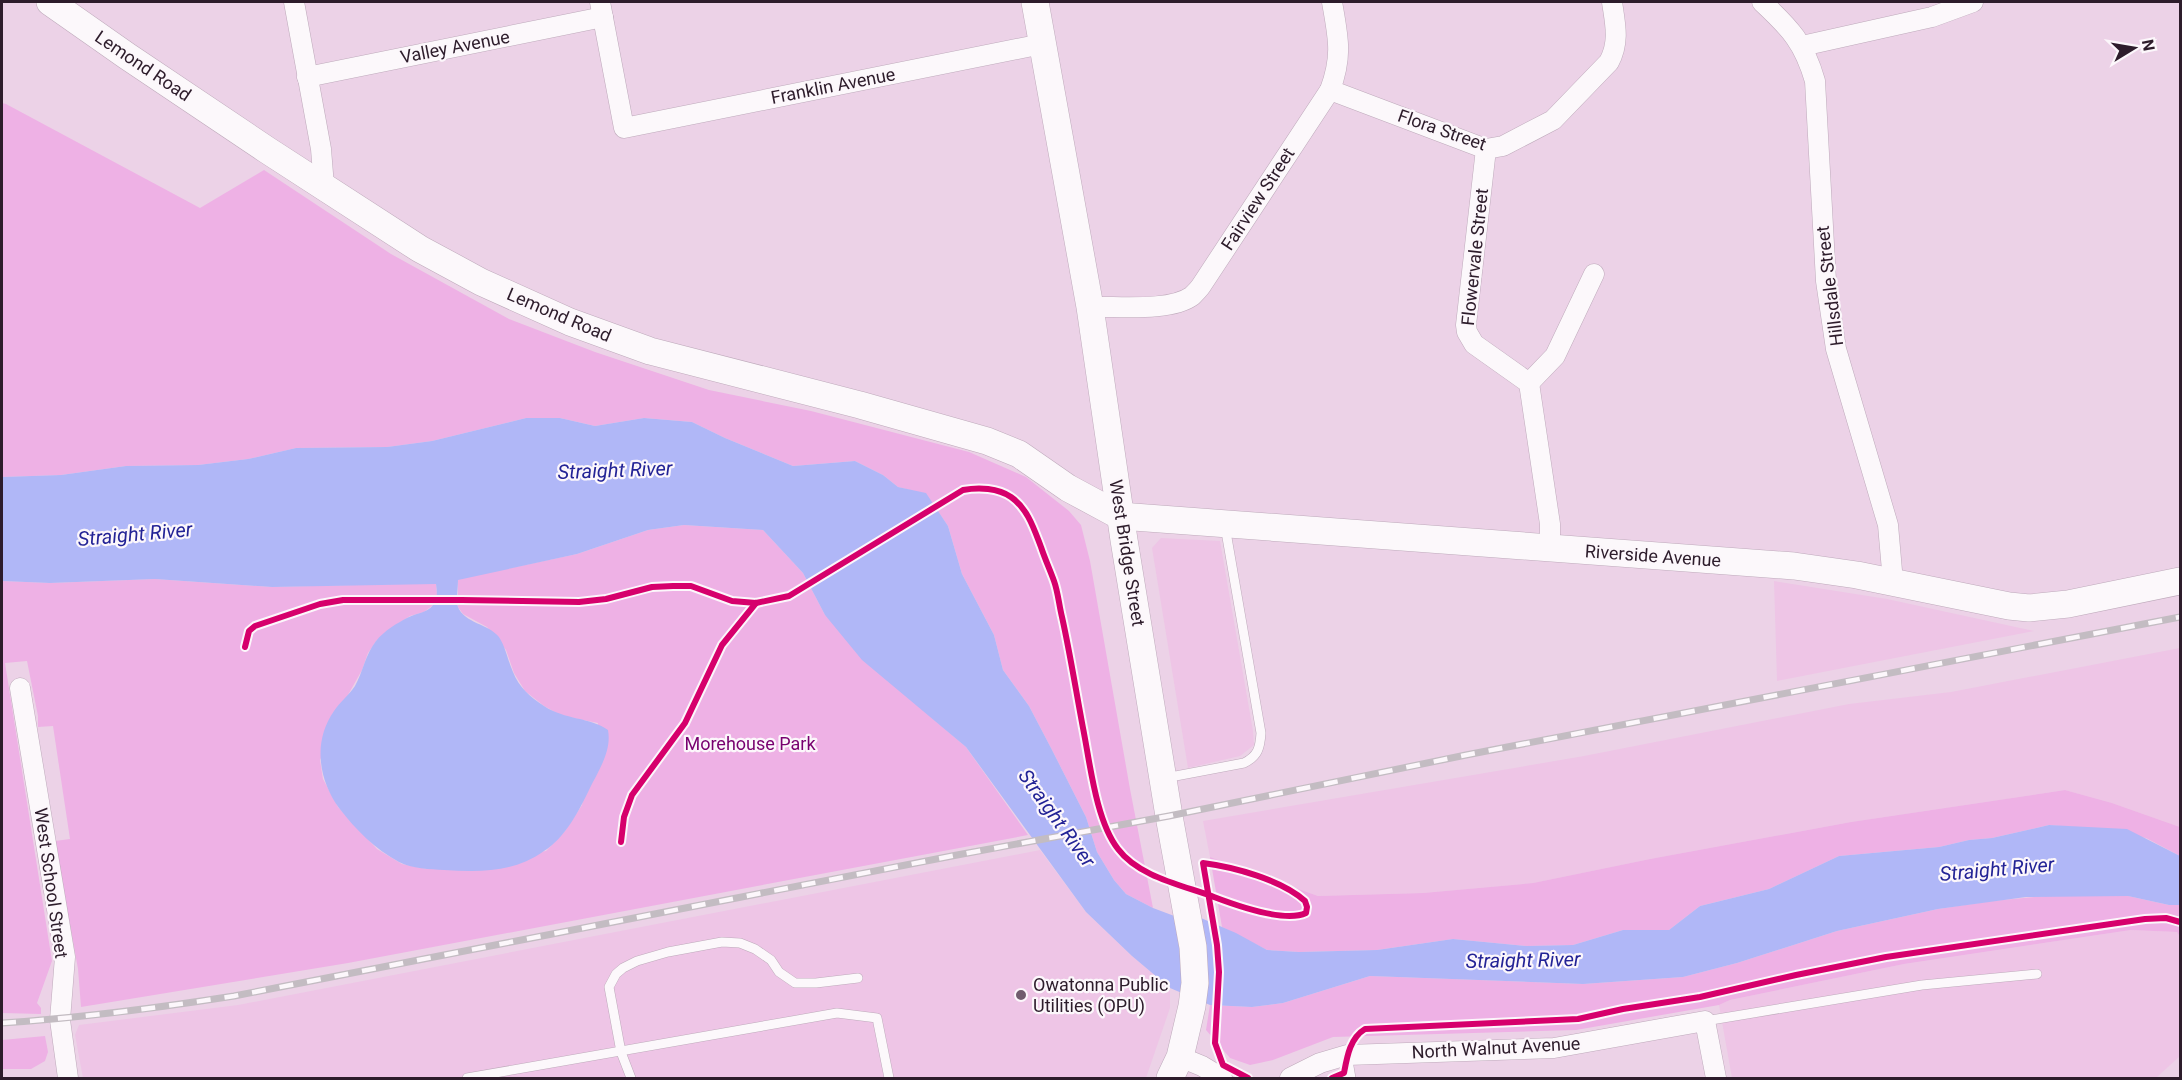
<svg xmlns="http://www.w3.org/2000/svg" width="2182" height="1080" font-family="Roboto,sans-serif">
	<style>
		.built { fill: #eec5e6 }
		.green { fill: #eeb1e5 }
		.water { fill: #b0b7f7 }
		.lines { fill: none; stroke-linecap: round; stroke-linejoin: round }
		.lane-casing { stroke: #beaabb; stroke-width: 10 }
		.street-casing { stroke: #beaabb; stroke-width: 21 }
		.secondary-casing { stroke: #beaabb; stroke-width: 28 }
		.lane { stroke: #fcf8fb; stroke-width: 9 }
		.street { stroke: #fcf8fb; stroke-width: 20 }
		.secondary { stroke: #fcf8fb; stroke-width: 27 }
		.rail-casing { stroke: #c3bcc2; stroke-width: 7 }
		.rail { stroke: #fcf7fb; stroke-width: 4.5; stroke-dasharray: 14; stroke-linecap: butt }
		.cycleway-casing { stroke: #fcf7fb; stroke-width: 10 }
		.cycleway { stroke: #d6006c; stroke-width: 6 }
		.poi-dot { fill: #705c6d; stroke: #fcf7fb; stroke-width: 2 }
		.labels { text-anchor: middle; stroke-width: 4.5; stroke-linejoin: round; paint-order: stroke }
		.street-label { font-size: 18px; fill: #2d1c2b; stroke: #fcf7fb }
		.park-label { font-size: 18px; fill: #78006f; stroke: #fcf7fb }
		.poi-label { font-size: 18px; fill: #2d1c2b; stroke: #fcf7fb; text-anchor: start }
		.water-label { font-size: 20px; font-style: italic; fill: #232396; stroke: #fcf7fb }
	</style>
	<rect width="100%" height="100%" fill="#ecd2e7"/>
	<g class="built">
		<path d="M1161,538L1220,541L1253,731L1254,745L1240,756L1188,768L1152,548Z"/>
		<path d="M1774,581L1887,599L2034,631L1777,681Z"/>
		<path d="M2180,648V827L2112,803L2065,790L1851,822L1650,859L1533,883L1423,893L1318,896L1210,857L1203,821L1584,756L1849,704L1951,692Z"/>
		<path d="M1040,850L1086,912L1132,956L1170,988V1008L1146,1078H83L75,1035L79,1025L238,1005Z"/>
		<path d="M2131,930L2177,932L2180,937V1056L2156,1078H1732L1719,1005L1730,1000L1904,964Z"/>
	</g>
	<g class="green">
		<path d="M2,103L6,104L200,208L264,170L391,254L509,319L595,352L709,390L811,411L969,452L1026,477L1069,511L1081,525L1090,561L1130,789L1153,908L1126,894L1114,880L1097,852L1086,817L1051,748L1029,706L1003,670L994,635L962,574L948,526L926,494L898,487L883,475L855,461L793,466L725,438L692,422L644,418L595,426L560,418H526L432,441L387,447L296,448L248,459L198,465L126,466L61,475L2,477Z"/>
		<path d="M684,525L763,530L803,573L825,615L931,717L966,747L1028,835L348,963L81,1007L78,969L55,841L70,839L53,726L38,727V716L27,661L5,663L52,961L37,1003L41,1008V1014L2,1013V581L50,583L155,579L272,587L436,583L437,595L433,605L424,612L410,616L393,627L377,640L368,653L362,670L348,695L320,760L323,779L338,807L377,849L402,864L427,869L546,851L565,831L582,805L598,723L562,716L544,706L525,691L514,673L506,650L487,627L463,614L458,607V579L577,554L648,530Z"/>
		<path d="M2065,790L2112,803L2180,827V856L2146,838L2086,828L2049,825L1992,838L1969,840L1939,847L1839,856L1769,889L1700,906L1669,930H1623L1573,945L1527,946L1453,939L1377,950L1299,952L1267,950L1222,927L1210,857L1318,896L1423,893L1533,883L1650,859L1851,822Z"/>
		<path d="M2056,895L2128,896L2169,905H2180V937L2177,932L2131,930L1904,964L1730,1000L1719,1005L1576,1030L1333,1037L1273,1060L1250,1065L1230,1058L1206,1030L1210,1005L1252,1007L1283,1003L1370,976L1583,984L1683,977L1737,963L1837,931L1938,909L1992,901Z"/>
		<path d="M45,1036L48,1052L45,1061L31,1069H2V1040Z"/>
	</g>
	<path class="water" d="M526,418H560L595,426L644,418L692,422L725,438L793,466L855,461L883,475L898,487L926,493L948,526L962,574L994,635L1003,670L1029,706L1051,748L1086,817L1097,852L1114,880L1126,894L1153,908L1185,920L1201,918L1236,933L1267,950L1299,952L1377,950L1453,939L1527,946L1573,945L1623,930H1669L1700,906L1769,889L1839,856L1939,847L1969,840L1992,838L2049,825L2127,829L2180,856V905H2169L2128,896L2026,897L1938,909L1837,931L1737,963L1683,977L1583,984L1370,976L1283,1003L1252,1007L1210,1005L1170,988L1132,956L1086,912L966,747L862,660L825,615L803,573L763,530L684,525L648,530L577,554L458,580C458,588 456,600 458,607C464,623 489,624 499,637C506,648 508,661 513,672C519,687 530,697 544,706C565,720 590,717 608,730C612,752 598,771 589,790C579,811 565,838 544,851C513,873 480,872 444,870C430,869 412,869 399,862C375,849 356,830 339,808C318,779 313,741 334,711C340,702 349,695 355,686C363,672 365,655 376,641C384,631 397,623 409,617C417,613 427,613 433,605C438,599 437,591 436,584L272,587L155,579L50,583L2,581V477L61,475L126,466L198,465L248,459L296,448L387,447L432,441Z"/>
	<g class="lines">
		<defs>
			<g id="lane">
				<path d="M1165,778L1244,763C1258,756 1260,748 1261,733L1225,526"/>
				<path d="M1705,1021L1922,985L2037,974"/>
				<path d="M1347,1055L1351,1078"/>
				<path d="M467,1078L837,1013L877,1018L889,1078"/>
				<path d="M631,1078L621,1052L609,987L616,974L623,968L637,961L668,952L722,942L740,943L755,949L771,960L779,972L795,983H816L858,978"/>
			</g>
			<g id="street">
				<path d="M294,2L321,149L324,186"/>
				<path d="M600,2L624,128L1042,44"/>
				<path d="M1762,2C1791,29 1804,43 1815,81L1826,281L1836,349L1888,525L1893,582"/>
				<path d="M1802,46L1932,17L1973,2"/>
				<path d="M307,77L603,17"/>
				<path d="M1330,90L1486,149L1503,146L1553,120L1609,62C1620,42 1615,23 1612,2"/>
				<path d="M1486,149L1466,325L1467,332L1474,344L1529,383L1550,524V549"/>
				<path d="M1090,307C1118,306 1170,312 1192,296C1195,293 1199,289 1201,286L1330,90C1343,55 1338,37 1332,2"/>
				<path d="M1529,383L1555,356L1594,274"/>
				<path d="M20,688L65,957L60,1020L68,1078"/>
				<path d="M1180,1057L1202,1066L1222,1078"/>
				<path d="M1290,1078L1320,1063L1347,1055L1554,1048L1705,1021L1716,1078"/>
			</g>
			<g id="secondary">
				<path d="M50,2L127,56L267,150L420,249L481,282L570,322L650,351L860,405L987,441L1019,454L1068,488L1120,516L1794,566L1857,575L2009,606L2029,608L2068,604L2180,581"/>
				<path d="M1035,2L1090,307L1124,540L1169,816L1193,947L1195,983L1192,1006L1180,1057L1170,1078"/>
			</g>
		</defs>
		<use href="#lane" class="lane-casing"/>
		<use href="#street" class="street-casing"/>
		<use href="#secondary" class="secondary-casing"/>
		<use href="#lane" class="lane"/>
		<use href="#street" class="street"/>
		<use href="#secondary" class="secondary"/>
		<defs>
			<path id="rail" d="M2,1023C80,1018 157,1008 234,996L957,855L1169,816L1466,755L2180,617"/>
		</defs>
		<use href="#rail" class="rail-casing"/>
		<use href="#rail" class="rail"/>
		<defs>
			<g id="cycleway">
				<path d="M245,647L249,631L255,626L320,604L343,600H462L579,602L606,599L652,587L673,586H691L732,601L756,603L789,596L963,490C979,487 998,488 1011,497C1028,509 1034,529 1041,547C1045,559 1050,570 1054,581C1058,592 1059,605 1062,617C1070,653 1076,691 1083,728C1090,763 1096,821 1118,849C1139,877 1182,885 1214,897C1235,905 1285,923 1306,913L1307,907L1305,901C1282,880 1234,867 1203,863L1217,945L1219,972L1215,1043L1223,1065L1248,1078"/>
				<path d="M621,842L624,817L632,795L685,723L722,645L756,603"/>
				<path d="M1332,1078L1344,1073C1347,1057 1350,1038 1365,1029L1578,1019L1623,1009L1700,997L1796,975L1886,957L2145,919L2166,918L2180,922"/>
			</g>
		</defs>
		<use href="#cycleway" class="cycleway-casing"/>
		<use href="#cycleway" class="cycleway"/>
	</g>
	<circle class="poi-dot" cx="1021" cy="995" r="6"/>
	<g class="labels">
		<g class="street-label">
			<text transform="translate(455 47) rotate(-11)" y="6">Valley Avenue</text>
			<text transform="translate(143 66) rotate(34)" y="6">Lemond Road</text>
			<text transform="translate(833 86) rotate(-11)" y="6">Franklin Avenue</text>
			<text transform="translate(1442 130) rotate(19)" y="6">Flora Street</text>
			<text transform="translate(1258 199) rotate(-57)" y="6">Fairview Street</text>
			<text transform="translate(1475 257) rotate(-84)" y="6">Flowervale Street</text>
			<text transform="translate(1830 286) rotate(-97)" y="6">Hillsdale Street</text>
			<text transform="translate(559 315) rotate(23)" y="6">Lemond Road</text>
			<text transform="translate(1127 553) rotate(81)" y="6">West Bridge Street</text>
			<text transform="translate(1653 556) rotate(4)" y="6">Riverside Avenue</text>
			<text transform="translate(51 883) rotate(82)" y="6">West School Street</text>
			<text transform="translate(1496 1048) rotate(-3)" y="6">North Walnut Avenue</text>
		</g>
		<g class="park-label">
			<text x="750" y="750">Morehouse Park</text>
		</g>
		<g class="poi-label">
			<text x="1033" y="991">Owatonna Public<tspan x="1033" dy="21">Utilities (OPU)</tspan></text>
		</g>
		<g class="water-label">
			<text transform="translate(615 470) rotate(-2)" y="7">Straight River</text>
			<text transform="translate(135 534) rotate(-5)" y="7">Straight River</text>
			<text transform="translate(1057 818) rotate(54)" y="7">Straight River</text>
			<text transform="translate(1997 869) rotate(-5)" y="7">Straight River</text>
			<text transform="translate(1523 960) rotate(-1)" y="7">Straight River</text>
		</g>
	</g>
	<rect width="2182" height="1080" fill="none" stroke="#2d1c2b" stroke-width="6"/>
	<g transform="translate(2134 48) rotate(79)" stroke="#fcf7fb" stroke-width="4.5" paint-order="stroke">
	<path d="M0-4.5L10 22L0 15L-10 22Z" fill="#2d1c2b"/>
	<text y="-9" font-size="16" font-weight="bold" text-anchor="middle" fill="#2d1c2b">N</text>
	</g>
</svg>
